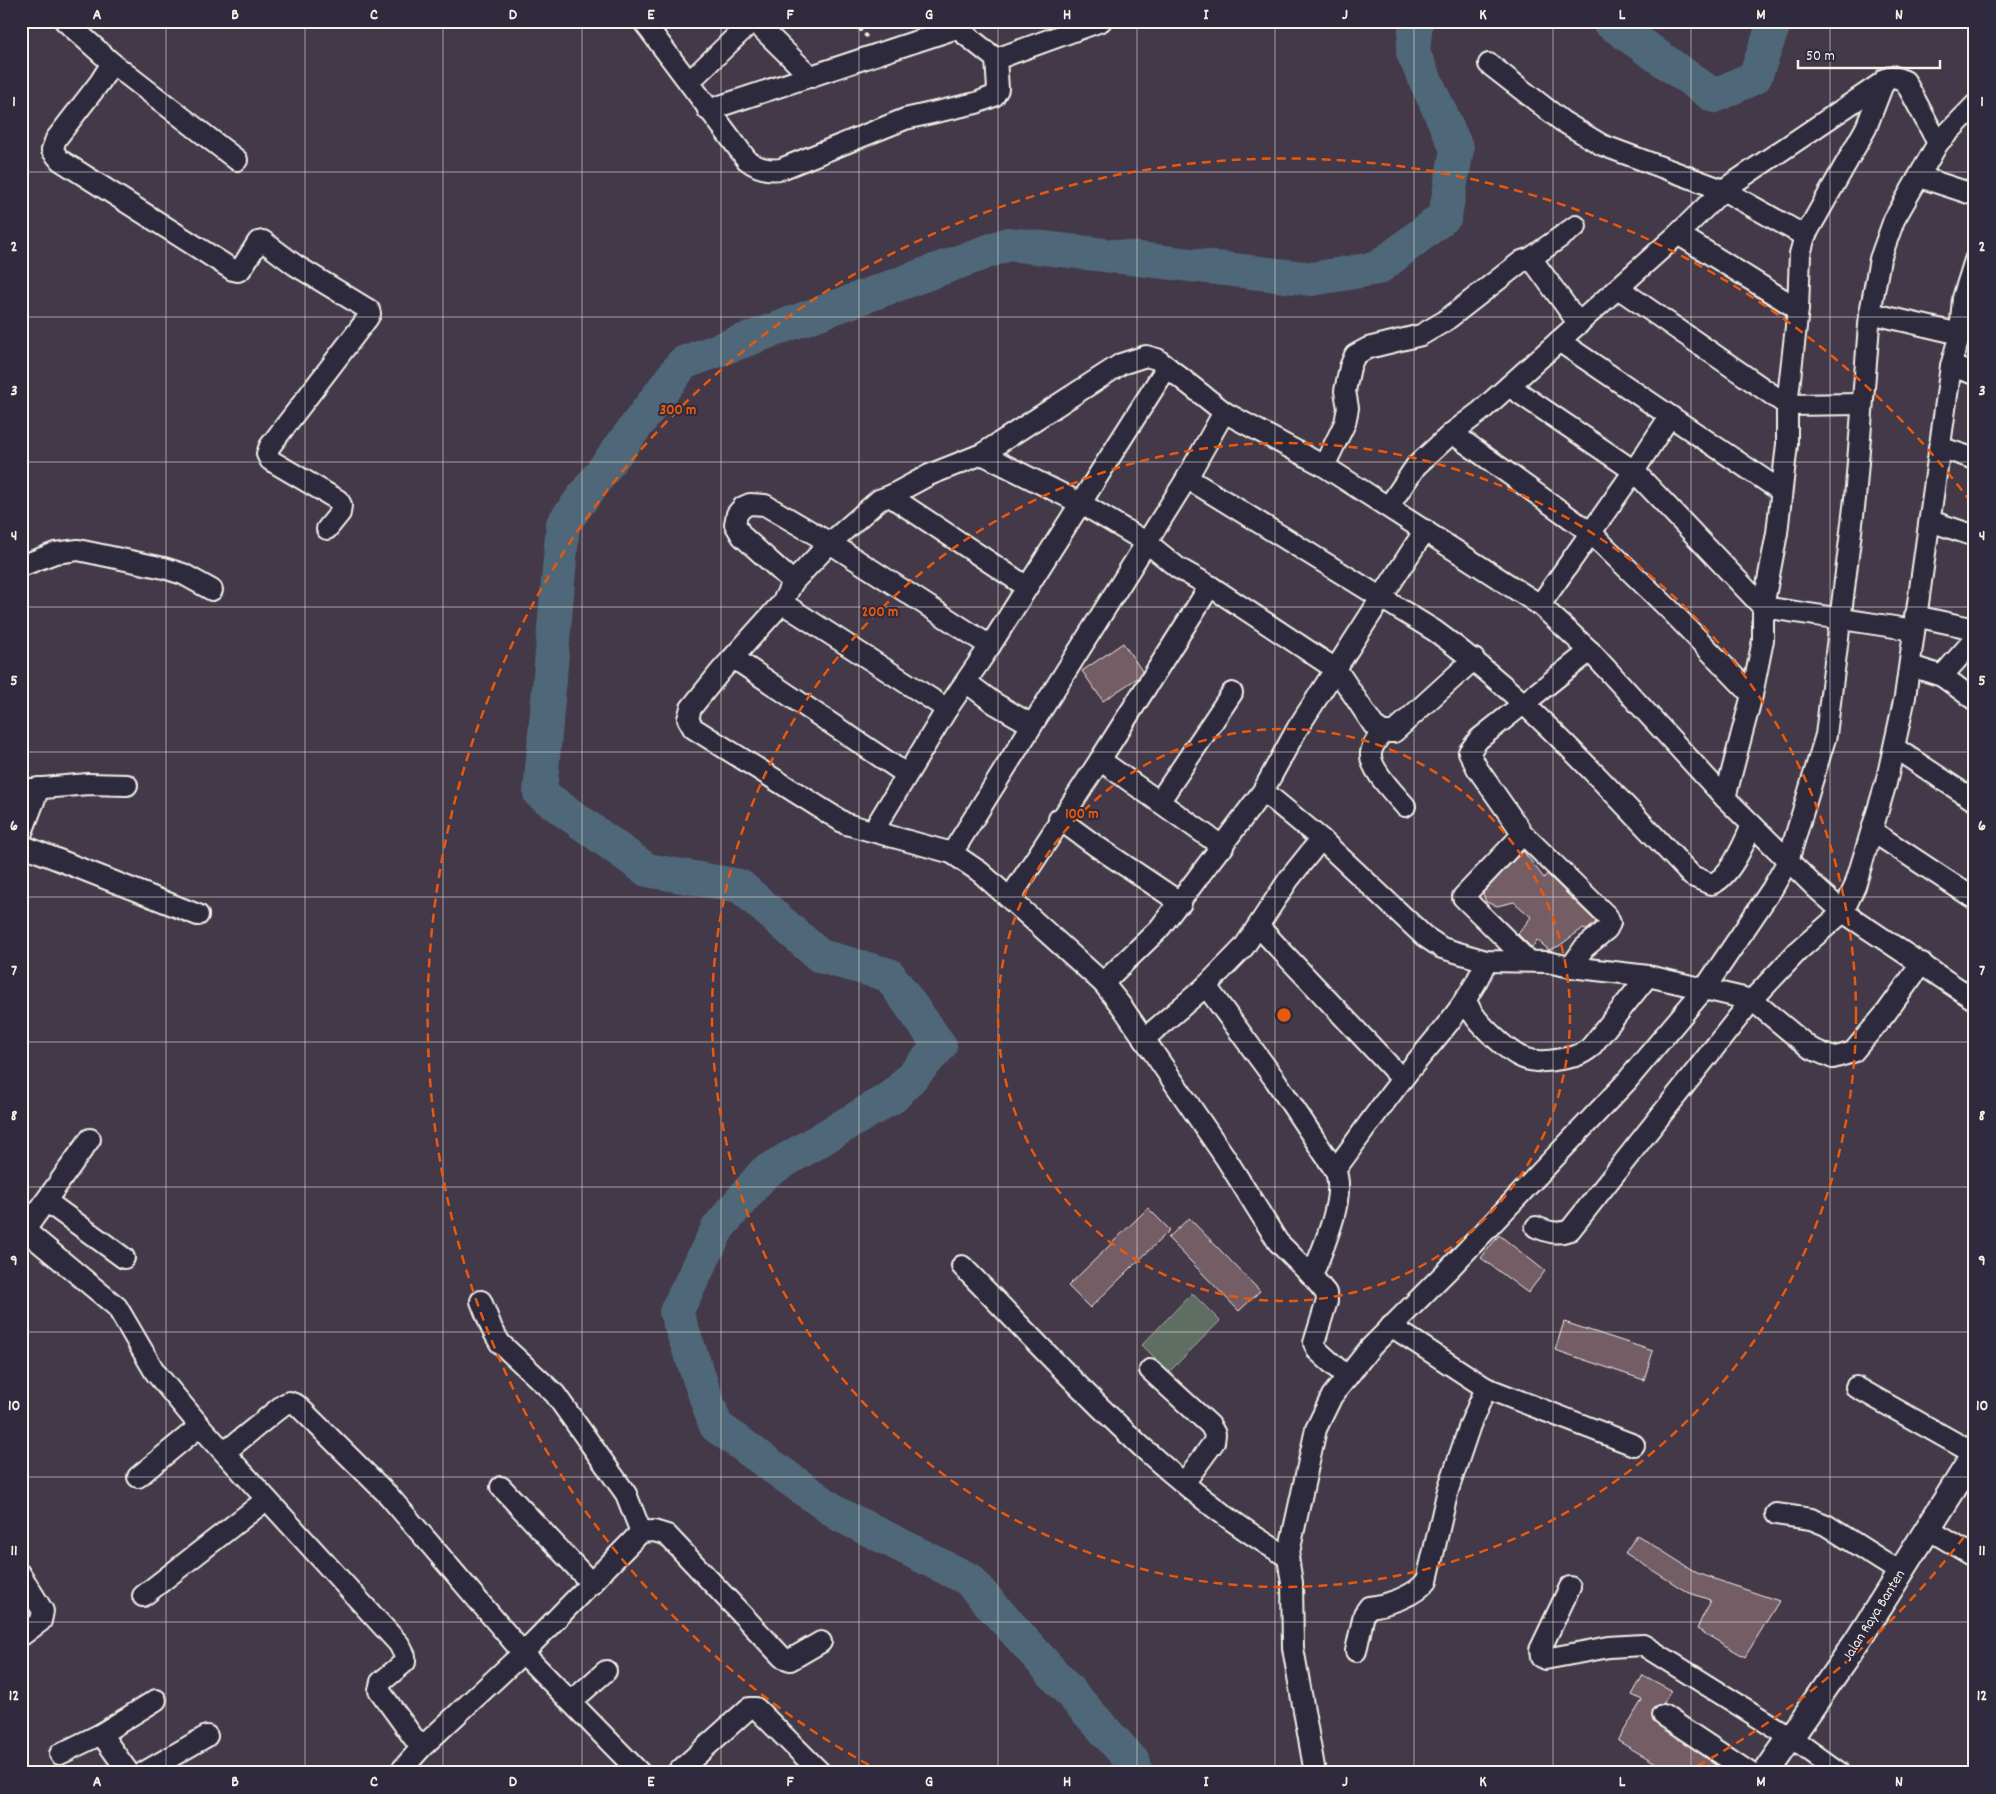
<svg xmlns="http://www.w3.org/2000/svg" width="1996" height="1794" font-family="Dekko,sans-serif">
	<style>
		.green { fill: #5e6d64; stroke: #a9afa6 }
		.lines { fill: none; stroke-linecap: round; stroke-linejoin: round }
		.river { stroke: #4f6779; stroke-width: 34 }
		.building { fill: #755d66; stroke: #f4f1e8 }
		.minor-casing { stroke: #f4f1e8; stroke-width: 24 }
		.major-casing { stroke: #f4f1e8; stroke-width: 29 }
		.path { stroke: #f4f1e8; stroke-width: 3; stroke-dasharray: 5 4; stroke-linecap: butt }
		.minor { stroke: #2f2a3d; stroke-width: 20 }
		.major { stroke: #2f2a3d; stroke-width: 25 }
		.grid { fill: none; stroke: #f4f1e8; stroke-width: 1; stroke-opacity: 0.55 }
		.ring { fill: none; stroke: #e8590c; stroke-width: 2.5; stroke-dasharray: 9 6 }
		.labels { text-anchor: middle; stroke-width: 4; stroke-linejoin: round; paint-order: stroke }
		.street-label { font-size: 15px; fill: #f4f1e8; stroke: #2f2a3d }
		.centre { fill: #e8590c; stroke: #2f2a3d; stroke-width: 2.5 }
		.ring-label { font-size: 15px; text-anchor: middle; font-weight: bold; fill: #e8590c; stroke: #2f2a3d; stroke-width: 4; stroke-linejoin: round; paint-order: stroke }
		.neatline { fill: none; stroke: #f4f1e8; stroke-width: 2 }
		.grid-label { font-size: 16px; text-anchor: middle; font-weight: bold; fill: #f4f1e8 }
	</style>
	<rect width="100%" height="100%" fill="#443949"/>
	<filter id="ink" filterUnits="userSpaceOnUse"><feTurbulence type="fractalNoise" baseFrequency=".02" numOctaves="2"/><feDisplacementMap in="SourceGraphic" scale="10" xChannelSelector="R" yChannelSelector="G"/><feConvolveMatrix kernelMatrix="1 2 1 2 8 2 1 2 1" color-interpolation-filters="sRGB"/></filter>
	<g filter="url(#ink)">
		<path class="green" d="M1192,1293L1220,1321L1169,1372L1142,1345Z"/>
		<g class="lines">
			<g class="river">
				<path d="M1608,21L1714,96L1755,77L1775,21"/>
				<path d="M1135,1773L1134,1763L968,1579L840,1515L716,1426L676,1312L718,1228L764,1173L894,1096L940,1046L889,975L820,956L740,886L647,870L540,793L563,524L683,363L1008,244L1312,279L1378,268L1445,216L1457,149L1413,53L1416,21"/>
			</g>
		</g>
		<g class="building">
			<path d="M1123,643L1142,671L1139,677L1103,701L1082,671Z"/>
			<path d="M1523,851L1544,878L1547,874L1596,922L1587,930L1582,929L1559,946L1549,950L1537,940L1532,948L1518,934L1531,917L1514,902L1497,906L1486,902L1483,893Z"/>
			<path d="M1148,1208L1170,1230L1090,1308L1068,1286Z"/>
			<path d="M1189,1218L1260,1291L1239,1311L1168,1238Z"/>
			<path d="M1499,1235L1545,1271L1528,1293L1481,1258Z"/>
			<path d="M1564,1322L1653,1351L1644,1380L1555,1350Z"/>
			<path d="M1637,1535L1697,1573L1779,1601L1745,1657L1697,1629L1710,1600L1687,1592L1625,1553Z"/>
			<path d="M1643,1675L1671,1690L1664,1703L1657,1705L1653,1709V1721L1728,1773H1673L1618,1741L1642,1700L1632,1695Z"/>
		</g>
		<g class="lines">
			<defs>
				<g id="minor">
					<path d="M65,21L112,63L100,82L56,139L52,150L60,160L233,270L238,271L241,269L258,242L263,241L295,265L369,310L370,314L367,319L270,446L267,454L270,460L338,500L341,505L340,513L327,529"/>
					<path d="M643,21L747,160C757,168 768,171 781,169L905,119L976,103L994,96L998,89L996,59L957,28L953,21"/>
					<path d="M754,21L811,77"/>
					<path d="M996,59L1101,21"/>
					<path d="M112,63L237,160"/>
					<path d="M1489,64L1562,121L1602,145L1723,190L1805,236"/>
					<path d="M689,82L752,21"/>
					<path d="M708,110L957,28"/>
					<path d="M1938,143L1975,105"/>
					<path d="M1920,177L1975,195"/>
					<path d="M1531,258L1579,324"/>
					<path d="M1618,288L1787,405L1861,404"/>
					<path d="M1870,313L1960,334"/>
					<path d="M1559,341L1781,491"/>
					<path d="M1951,366L1975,374"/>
					<path d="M1509,386L1634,471L1763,607L1914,630"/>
					<path d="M1452,433L1481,411L1678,234L1798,309"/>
					<path d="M1939,447L1975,459"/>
					<path d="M982,454L1082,504L1146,542L1178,568L1210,586L1337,670L1374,726L1383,732H1394L1474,659"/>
					<path d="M1324,466L1345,423L1348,408L1345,391L1350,367L1355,355L1368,348L1421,335L1445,321L1522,261L1531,258L1576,226"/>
					<path d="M1187,478L1435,631C1531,700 1611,791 1692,876L1711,884C1729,879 1745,842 1752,825"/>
					<path d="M890,496L1027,587"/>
					<path d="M1389,506L1416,466L1452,433L1591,533L1671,611L1752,695"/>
					<path d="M1930,521L1975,536"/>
					<path d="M21,566L55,553L78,550L164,568L183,574L212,590"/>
					<path d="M1210,586L1100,760L1223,847"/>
					<path d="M782,603L947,709L990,646L830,543L765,505L750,504L743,507L737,514L735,524L742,536L793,582"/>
					<path d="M1540,605L1634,471L1670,416"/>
					<path d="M1915,616L1975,629"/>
					<path d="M990,646L1167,367"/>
					<path d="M736,656L741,663L906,774"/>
					<path d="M1911,666L1942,676L1975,700"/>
					<path d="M1942,676L1975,639"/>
					<path d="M966,682L994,703L1032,725"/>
					<path d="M1383,732C1378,738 1372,745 1371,753C1369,769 1395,794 1405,806"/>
					<path d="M1895,748L1975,801"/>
					<path d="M21,790L88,784L127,785"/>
					<path d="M1263,791L1321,839L1424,936L1442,948L1486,961L1547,962L1571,967L1648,976L1752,1000L1810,1048L1833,1058L1853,1052L1886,1013L1922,963"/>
					<path d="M1725,798L1752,695L1763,640V607L1777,533L1787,444V405L1798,309L1800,254L1805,236L1866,128L1885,79"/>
					<path d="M1159,802L1232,693"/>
					<path d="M1059,819L1096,846L1181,903"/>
					<path d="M873,831L947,709"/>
					<path d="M1872,831L1975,899"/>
					<path d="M1523,834L1463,897L1527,960"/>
					<path d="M21,835L39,788"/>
					<path d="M21,845L198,915"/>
					<path d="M952,853L1187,478L1224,412"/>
					<path d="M1010,898L1100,760"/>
					<path d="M1259,927L1402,1079"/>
					<path d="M1486,961C1469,1005 1433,1040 1404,1077C1380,1107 1358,1139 1335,1170C1347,1196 1322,1250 1312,1276L1278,1242L1225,1157L1123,1008L1103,983L980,872L952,853L846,824L693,728L688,719L691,708L720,672L782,603L793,582L830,543L879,500L890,496L929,475L982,454L1121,364L1146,356L1157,359L1224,412L1324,466L1540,605L1590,651L1725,798L1816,888L1843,912L1975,1000"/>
					<path d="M1571,967L1584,948L1607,929L1610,923L1607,916L1523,834L1477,768L1469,752L1479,739L1590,651"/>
					<path d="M1103,983L1159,929L1263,791L1297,729L1425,530"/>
					<path d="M1206,986L1276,1081L1335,1170"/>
					<path d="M1465,999C1472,1015 1480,1024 1493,1036C1516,1057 1528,1066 1561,1059C1573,1057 1580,1056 1590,1048L1648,976"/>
					<path d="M1144,1039L1206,986L1244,947L1289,879L1321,839"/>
					<path d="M46,1201L124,1258"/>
					<path d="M21,1227L117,1307L155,1372L200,1426L399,1644L405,1656V1662L381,1682L379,1690L421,1748"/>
					<path d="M1536,1227C1548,1232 1557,1235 1570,1230L1752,1000L1798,951L1843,912L1855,886L1886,783L1905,697L1951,366L1960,334L1963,298L1975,260"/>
					<path d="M25,1230L90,1139"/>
					<path d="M962,1266C1064,1369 1162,1484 1288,1557"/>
					<path d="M1312,1276L1326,1293L1327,1301L1314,1343L1318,1351L1347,1377"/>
					<path d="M481,1301L492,1329L500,1343L555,1394L626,1494L641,1532"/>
					<path d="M1391,1326L1486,1388L1634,1445"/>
					<path d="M1150,1370L1210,1425L1215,1434L1214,1442L1184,1483"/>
					<path d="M1856,1387L1975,1454"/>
					<path d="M225,1452L283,1405L289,1402L297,1405L389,1496L523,1653L421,1748L399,1773"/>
					<path d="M138,1477L200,1426"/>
					<path d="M501,1487L592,1584"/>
					<path d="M1776,1514L1811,1519L1826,1525L1900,1572"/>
					<path d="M1928,1529L1975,1557"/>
					<path d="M21,1575L43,1611L41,1621L21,1636"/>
					<path d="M1570,1587L1540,1650L1541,1657L1545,1659L1609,1647L1643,1645L1790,1737L1840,1773"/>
					<path d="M143,1596L266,1500"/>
					<path d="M1356,1651L1364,1614L1369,1607C1387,1605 1416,1596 1427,1580L1448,1490L1470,1425L1486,1388"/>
					<path d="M572,1701L606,1671"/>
					<path d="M1663,1715L1750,1773"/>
					<path d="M101,1734L129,1773"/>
					<path d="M60,1754L101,1734L156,1700"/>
					<path d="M143,1773L207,1736"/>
					<path d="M640,1773L523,1653L641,1532L654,1531L667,1535L782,1657L790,1660L821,1642"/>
					<path d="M677,1773L749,1708H756L821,1773"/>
					<path d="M1315,1773L1293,1648L1292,1583L1288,1557L1316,1429L1332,1396L1370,1348L1451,1267L1626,1082L1662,1039L1705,988L1772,889L1788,861L1826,735L1855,499L1870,313L1880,259L1894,220L1938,143L1905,81L1892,76L1723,190L1678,234"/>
				</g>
				<path id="major" d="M1766,1773L1858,1640L1975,1454"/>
			</defs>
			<use href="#minor" class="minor-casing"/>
			<use href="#major" class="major-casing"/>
			<path class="path" d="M852,21L867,37"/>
			<use href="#minor" class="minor"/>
			<use href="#major" class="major"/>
		</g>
	</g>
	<path class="grid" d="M166,21V1773M305,21V1773M443,21V1773M582,21V1773M721,21V1773M859,21V1773M998,21V1773M1137,21V1773M1275,21V1773M1414,21V1773M1553,21V1773M1691,21V1773M1830,21V1773M21,172H1975M21,317H1975M21,462H1975M21,607H1975M21,752H1975M21,897H1975M21,1042H1975M21,1187H1975M21,1332H1975M21,1477H1975M21,1622H1975"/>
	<g class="ring">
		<circle cx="1284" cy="1015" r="286"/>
		<circle cx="1284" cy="1015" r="572"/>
		<path d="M1973 1525A857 857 0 0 1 1686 1772M882 1772A857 857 0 1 1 1973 505"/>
	</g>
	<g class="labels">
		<g class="street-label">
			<text transform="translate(1873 1615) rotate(-58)" y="5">Jalan Raya Banten</text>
		</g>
	</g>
	<circle cx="1284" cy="1015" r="8" class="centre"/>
	<g class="ring-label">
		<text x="678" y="414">300 m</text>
		<text x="880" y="616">200 m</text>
		<text x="1082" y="818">100 m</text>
	</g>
	<rect width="1996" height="1794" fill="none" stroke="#2f2a3d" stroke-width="55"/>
	<path d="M1798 60v8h142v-8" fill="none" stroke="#f4f1e8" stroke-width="2.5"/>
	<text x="1806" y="60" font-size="15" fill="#f4f1e8" stroke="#2f2a3d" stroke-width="4" paint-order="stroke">50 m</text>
	<rect x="28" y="28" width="1940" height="1738" class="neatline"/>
	<g class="grid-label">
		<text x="97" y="19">A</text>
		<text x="235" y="19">B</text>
		<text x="374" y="19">C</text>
		<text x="513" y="19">D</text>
		<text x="651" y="19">E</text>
		<text x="790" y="19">F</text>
		<text x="929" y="19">G</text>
		<text x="1067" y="19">H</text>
		<text x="1206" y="19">I</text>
		<text x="1345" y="19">J</text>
		<text x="1483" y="19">K</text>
		<text x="1622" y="19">L</text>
		<text x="1761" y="19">M</text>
		<text x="1899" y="19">N</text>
		<text x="14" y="106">1</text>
		<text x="1982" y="106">1</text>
		<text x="14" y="251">2</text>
		<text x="1982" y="251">2</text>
		<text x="14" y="395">3</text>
		<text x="1982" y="395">3</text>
		<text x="14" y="540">4</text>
		<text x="1982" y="540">4</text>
		<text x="14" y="685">5</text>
		<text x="1982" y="685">5</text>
		<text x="14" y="830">6</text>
		<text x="1982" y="830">6</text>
		<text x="14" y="975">7</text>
		<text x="1982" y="975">7</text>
		<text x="14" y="1120">8</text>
		<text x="1982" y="1120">8</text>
		<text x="14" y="1265">9</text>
		<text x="1982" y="1265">9</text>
		<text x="14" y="1410">10</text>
		<text x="1982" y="1410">10</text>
		<text x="14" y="1555">11</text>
		<text x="1982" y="1555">11</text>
		<text x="14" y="1700">12</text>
		<text x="1982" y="1700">12</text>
		<text x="97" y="1786">A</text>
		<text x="235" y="1786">B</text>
		<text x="374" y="1786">C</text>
		<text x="513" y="1786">D</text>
		<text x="651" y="1786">E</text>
		<text x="790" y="1786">F</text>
		<text x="929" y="1786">G</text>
		<text x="1067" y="1786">H</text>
		<text x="1206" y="1786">I</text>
		<text x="1345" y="1786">J</text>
		<text x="1483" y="1786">K</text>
		<text x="1622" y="1786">L</text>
		<text x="1761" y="1786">M</text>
		<text x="1899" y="1786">N</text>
	</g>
</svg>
